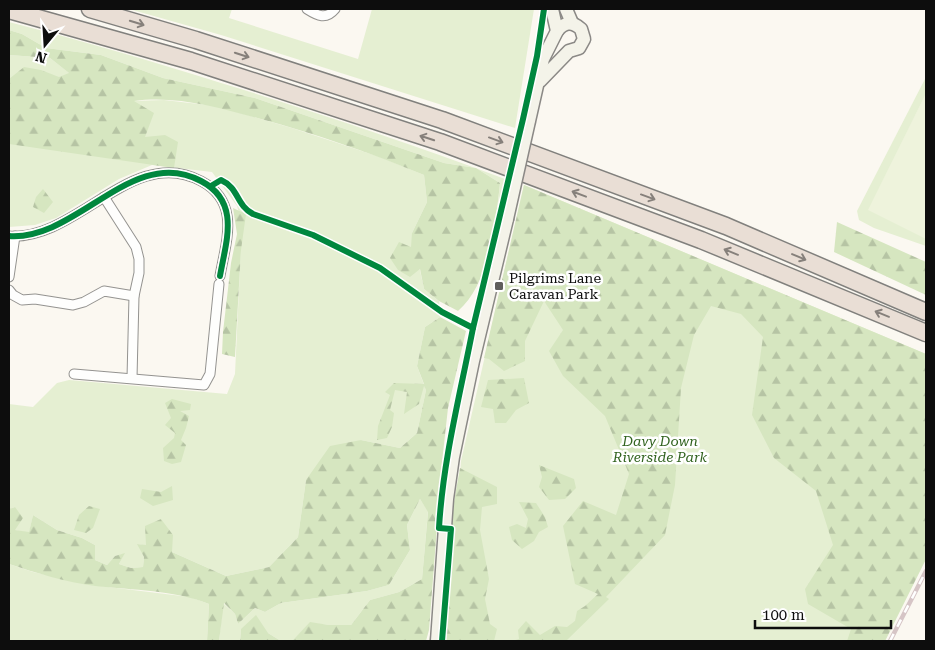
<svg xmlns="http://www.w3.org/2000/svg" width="935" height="650" font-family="'Roboto Serif',serif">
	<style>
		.green { fill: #e5efd2 }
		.forest { fill: url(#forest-firs) }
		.pitch { fill: #eef3dc }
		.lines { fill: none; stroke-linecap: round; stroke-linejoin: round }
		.street-casing { stroke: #949390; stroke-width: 11 }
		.secondary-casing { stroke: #8b8986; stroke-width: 15 }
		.highway-casing { stroke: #81807d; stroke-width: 19 }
		.street { stroke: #fefefd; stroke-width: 9 }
		.secondary { stroke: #f4f3e9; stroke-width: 12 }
		.highway { stroke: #e9ded5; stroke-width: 16 }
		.rail-casing { stroke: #d6c5c6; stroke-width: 4.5 }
		.rail { stroke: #fff; stroke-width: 2.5; stroke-dasharray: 8; stroke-linecap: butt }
		.secondary-bridge-casing { stroke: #8b8986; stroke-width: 15; stroke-linecap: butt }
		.secondary-bridge { stroke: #f4f3e9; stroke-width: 12 }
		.cycleway-casing { stroke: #fff; stroke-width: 9 }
		.cycleway { stroke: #00873e; stroke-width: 6 }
		.oneway { stroke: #86807b }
		.poi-dot { fill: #605f5d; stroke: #fff; stroke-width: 2 }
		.labels { text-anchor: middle; stroke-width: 5; stroke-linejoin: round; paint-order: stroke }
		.poi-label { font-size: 14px; fill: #0d0d0d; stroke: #fff; text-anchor: start }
		.park-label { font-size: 14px; font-style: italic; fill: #31631f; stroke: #fff }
	</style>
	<defs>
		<pattern id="forest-firs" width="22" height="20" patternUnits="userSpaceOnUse" patternTransform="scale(1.25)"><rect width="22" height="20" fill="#d6e6c0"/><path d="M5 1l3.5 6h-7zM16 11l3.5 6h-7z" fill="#b6c4a4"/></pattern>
	</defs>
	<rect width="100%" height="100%" fill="#fbf8f1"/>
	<g class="green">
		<path d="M129,9H232L229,18L358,59L372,9H534L515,128L221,35Z"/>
		<path d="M9,22C80,40 151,61 221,83C316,112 412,144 505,179L497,214L500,183L476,168L444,163L255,98L163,78L101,55L46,48L22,34L9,30Z"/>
		<path d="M9,55L50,58L77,79L133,101L164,100L216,106L292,128L380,157L424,175L427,202L412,233L424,289L439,301L440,317L425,327L417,366L426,390L417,433L400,448L361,440L306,480L298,537L269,567L226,576L172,552L138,544L144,557L143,567L131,568L119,564L124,554L115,556L107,565L95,560V545L82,538L57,530L33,515L29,533L14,530L15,507L9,509V404L33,407L57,383L69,380L227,394L235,374L242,224L237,206L212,172L152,165L119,179L56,218L35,225L9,227Z"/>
		<path d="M926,77V246L874,228L859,220L857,211Z"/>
		<path d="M524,185L926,354V559L885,641H444L455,543L461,461Z"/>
		<path d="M420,499L428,511L422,579L399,592L370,600L351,625H329L310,623L292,641H281L268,633L241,629L240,641H219L223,603L235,614L238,624L255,608L265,612L281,603L367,591L389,585L410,550L407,525Z"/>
		<path d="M9,564L33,572L92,585L190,597L209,604L207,641H9Z"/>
	</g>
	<g class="forest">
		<path d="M9,30L22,34L46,48L101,55L163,78L255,98L444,163L476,168L500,183C496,222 489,285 458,311L439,301L424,289L420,269L410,277L398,270L390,258L399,242L411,247L412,233L427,202L424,175C371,153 316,134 261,119C220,108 176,95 134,101L154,113L145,137L165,135L178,142L174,168L9,144V79L24,67L41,70L59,77L69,73L50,58L9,55Z"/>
		<path d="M524,185L926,354V559L885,641H847L851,629L808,604L805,589L833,545L816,491L774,458L752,415L763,337L741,314L711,306L694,335L681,388L675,485L665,535L606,597L609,599L566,641H512L519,639L518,630L526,621L540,635L555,626L567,627L575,621L577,611L585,606L598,594L575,584L563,526L583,501L616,515L629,474L605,416L563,376L549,351L563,330L544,301L525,341V361L504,371L489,359L484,358Z"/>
		<path d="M43,189L53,202L44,213L33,207L36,197Z"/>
		<path d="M233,208L246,214L241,250L235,357L222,354L223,332L231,263L237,234Z"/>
		<path d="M837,222L926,262V295L834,252Z"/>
		<path d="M440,317L466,331L448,408L442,462L429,630L426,641H292L310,622L329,625H351L370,600L399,592L422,579L428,512L420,499L407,525L410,550L389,585L367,591L281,603L265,612L255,608L238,624L235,614L224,603L219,641H207L209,604C174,590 133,590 95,586C66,582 36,573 9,564V509L15,507L23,518L15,530L29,532L33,515L57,530L82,538L95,545V560L107,565L115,556L125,553L119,564L131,568L143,567L144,557L137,544L146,545L145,526L161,519L173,535L172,552L226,576L269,567L298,537L306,480L330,446L361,440L400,448L417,433L426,390L424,386L419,404L404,414L407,392L395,390L390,410L394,413L392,427L387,438L377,440L378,426L390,395L385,392L394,383L424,384L417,366L425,327Z"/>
		<path d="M524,378L529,403L516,410L506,423H495L493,409L481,407L488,380Z"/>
		<path d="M172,399L191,404L190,410L180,411L189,416L186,428L181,440L186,445L181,462L172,464L164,461L163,448L174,438L175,433L165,425L171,418L165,403Z"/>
		<path d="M539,465L574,479L576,488L565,499L549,500L539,487L542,477Z"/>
		<path d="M460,468L497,487V504L482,507L480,530L489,579L485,599L490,624L497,629L494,641H429Z"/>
		<path d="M172,486L173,500L153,506L140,498L142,489L161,492Z"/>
		<path d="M519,502L536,503L545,517L548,527L539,532L534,541L522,549L512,540L509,527L517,524L526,528L528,519Z"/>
		<path d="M89,506L100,509L93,528L86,533L74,530L79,515Z"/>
		<path d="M256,615L268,633L281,641H240L241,629Z"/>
	</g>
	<path class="pitch" d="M926,93V239L868,210Z"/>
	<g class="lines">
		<defs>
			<g id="street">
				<path d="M307,9C318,16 326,20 335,9"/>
				<path d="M104,197L136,247L139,259V273L134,296L132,378"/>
				<path d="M9,236C77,241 133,144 201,181C241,202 226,241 220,276"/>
				<path d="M9,277L15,236"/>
				<path d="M9,290L13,295L22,300L35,299L73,305L84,302L104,291L134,296"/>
				<path d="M74,374L204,385L210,374L219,284"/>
			</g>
			<g id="secondary">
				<path d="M566,9L572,23"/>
				<path d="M540,81L569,51L579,48L584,39L581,29C572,21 564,22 557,31"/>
				<path d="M529,121L543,59L557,31L552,9"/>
				<path d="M437,641L447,499L453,457L473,361L507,219"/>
			</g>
			<g id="highway">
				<path d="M90,9L196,40L442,120L726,226L926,312"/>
				<path d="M9,10L191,61L440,142L701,240L926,333"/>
			</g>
		</defs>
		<use href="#street" class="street-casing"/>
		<use href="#secondary" class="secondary-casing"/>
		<use href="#highway" class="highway-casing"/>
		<use href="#street" class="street"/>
		<use href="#secondary" class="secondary"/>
		<use href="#highway" class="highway"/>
		<defs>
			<path id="rail" d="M890,641L926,571"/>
		</defs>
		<use href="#rail" class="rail-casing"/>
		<use href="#rail" class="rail"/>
		<defs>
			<path id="secondary-bridge" d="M507,219L529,121"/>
		</defs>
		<use href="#secondary-bridge" class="secondary-bridge-casing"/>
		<use href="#secondary-bridge" class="secondary-bridge"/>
		<defs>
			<g id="cycleway">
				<path d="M211,186L221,180C239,188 236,205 253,214L313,235L380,268L442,312L473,328C460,395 443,460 439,528L451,529L442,641"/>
				<path d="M9,236C77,241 133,144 201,181C241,202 226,241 220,276"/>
				<path d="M473,328L523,119L537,56L544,9"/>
			</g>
		</defs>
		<use href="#cycleway" class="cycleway-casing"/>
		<use href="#cycleway" class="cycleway"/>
	</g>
	<defs><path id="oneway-shaft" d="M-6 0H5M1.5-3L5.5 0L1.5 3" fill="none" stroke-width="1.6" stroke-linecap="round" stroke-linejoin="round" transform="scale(1.25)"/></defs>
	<g class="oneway">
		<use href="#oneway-shaft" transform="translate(137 23) rotate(17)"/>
		<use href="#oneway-shaft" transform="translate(242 55) rotate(18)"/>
		<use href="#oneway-shaft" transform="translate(427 138) rotate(-162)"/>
		<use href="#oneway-shaft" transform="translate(496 140) rotate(20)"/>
		<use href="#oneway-shaft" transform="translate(579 194) rotate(-159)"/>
		<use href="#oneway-shaft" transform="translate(648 197) rotate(20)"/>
		<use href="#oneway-shaft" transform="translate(731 252) rotate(-158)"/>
		<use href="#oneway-shaft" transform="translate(799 257) rotate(23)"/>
		<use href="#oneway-shaft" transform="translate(882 314) rotate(-158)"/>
	</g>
	<rect class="poi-dot" x="494" y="281" width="10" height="10" rx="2.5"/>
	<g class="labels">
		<g class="poi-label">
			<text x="509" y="283">Pilgrims Lane<tspan x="509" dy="16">Caravan Park</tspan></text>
		</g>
		<g class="park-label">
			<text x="660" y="446">Davy Down<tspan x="660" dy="16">Riverside Park</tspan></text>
		</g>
	</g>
	<rect width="935" height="650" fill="none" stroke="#0d0d0d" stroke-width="20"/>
	<g transform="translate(45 45) rotate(198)" stroke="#ffffff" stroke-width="4" paint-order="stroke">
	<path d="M0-4L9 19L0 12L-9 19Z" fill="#0d0d0d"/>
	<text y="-8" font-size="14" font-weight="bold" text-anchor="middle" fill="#0d0d0d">N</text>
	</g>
	<path d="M755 620v8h136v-8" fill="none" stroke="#0d0d0d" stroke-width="2.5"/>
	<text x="762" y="620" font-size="15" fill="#0d0d0d" stroke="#ffffff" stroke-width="4" paint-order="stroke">100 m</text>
</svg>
